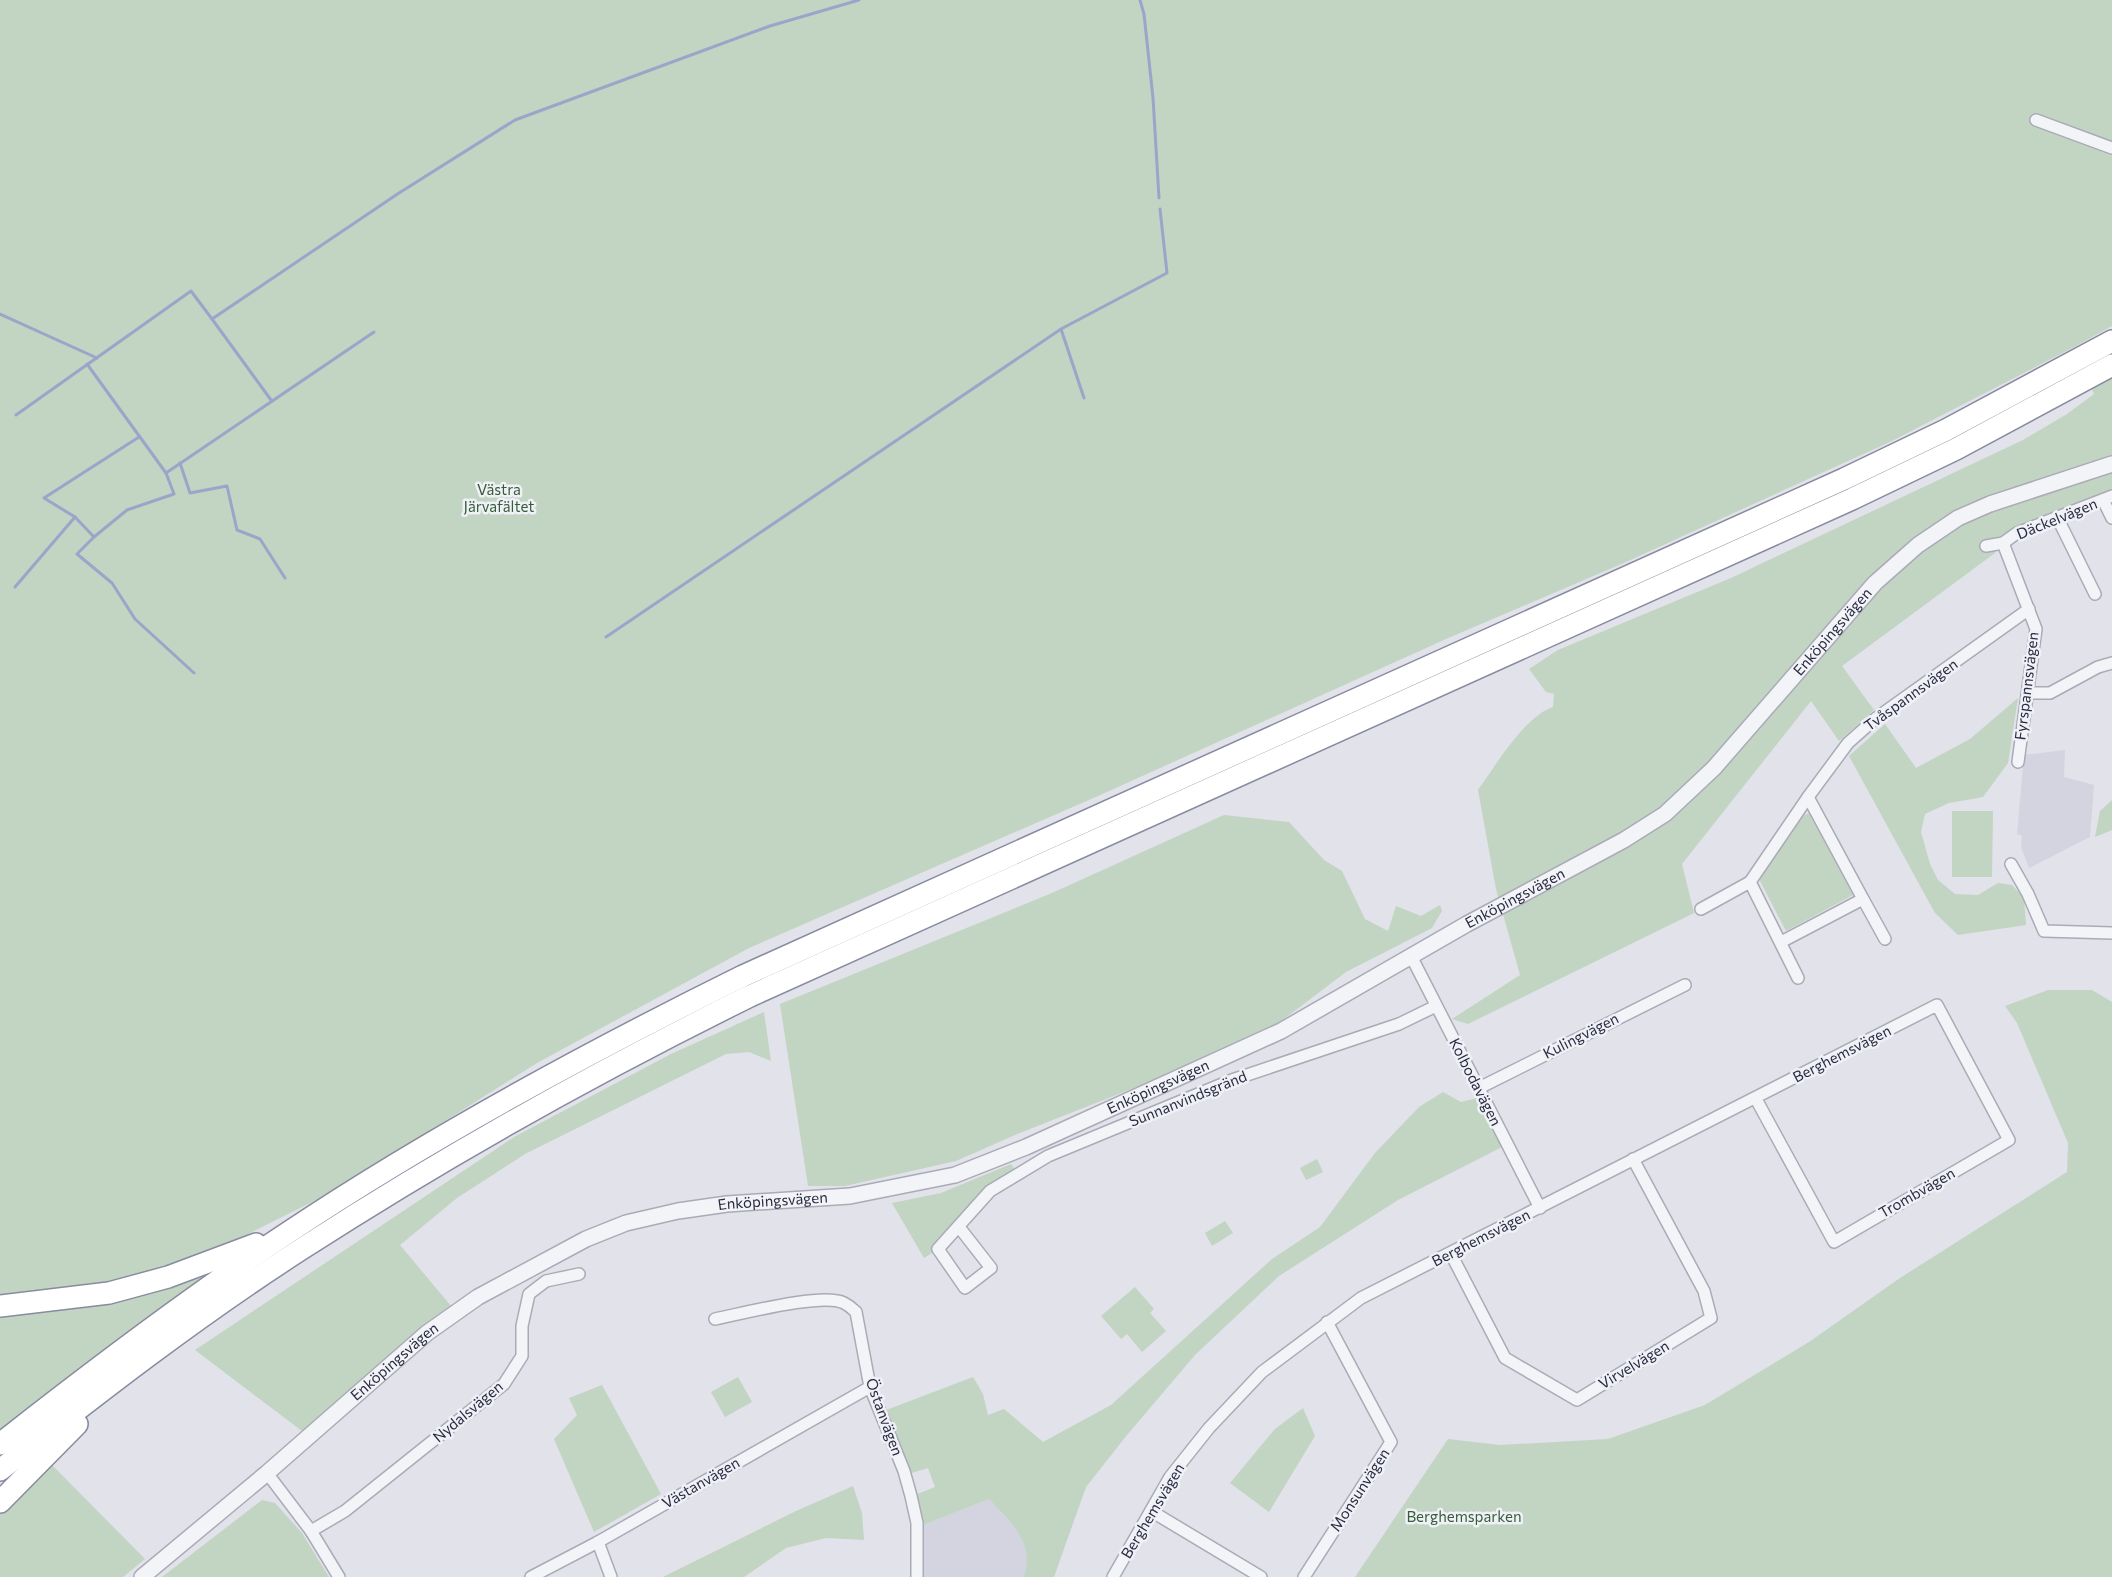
<svg xmlns="http://www.w3.org/2000/svg" width="2112" height="1577" font-family="Commissioner,sans-serif">
	<style>
		.built { fill: #d3d4df }
		.green { fill: #c2d4c2 }
		.lines { fill: none; stroke-linecap: round; stroke-linejoin: round }
		.stream { stroke: #9ba5ca; stroke-width: 3 }
		.minor-casing { stroke: #aaabb7; stroke-width: 14 }
		.tertiary-casing { stroke: #aaabb7; stroke-width: 18 }
		.motorway-casing { stroke: #888ba0; stroke-width: 24 }
		.minor { stroke: #f3f4f8; stroke-width: 11 }
		.tertiary { stroke: #f3f4f8; stroke-width: 15 }
		.motorway { stroke: #fff; stroke-width: 21 }
		.labels { text-anchor: middle; stroke-width: 5; stroke-linejoin: round; paint-order: stroke }
		.park-label { font-size: 15px; fill: #365d3a; stroke: #f0f1f7 }
		.street-label { font-size: 15px; fill: #292b41; stroke: #f0f1f7 }
	</style>
	<rect width="100%" height="100%" fill="#e1e2ea"/>
	<g class="built">
		<path d="M2065,750L2064,777L2094,785L2090,837L2029,868L2021,847L2022,836L2017,834L2024,755Z"/>
		<path d="M989,1499L1022,1536L1029,1562L1025,1577H921V1526Z"/>
	</g>
	<g class="green">
		<path d="M0,0H2112V326L2076,346L1892,441L1626,562L1446,639L1098,796L749,948L537,1063L334,1191L198,1259L147,1277L0,1299Z"/>
		<path d="M2112,378V489L1996,538L1995,553L1842,666L1874,710L1839,741L1811,701L1682,864L1694,913L1468,1024L1452,1019L1520,975L1496,889L1478,790C1496,765 1524,717 1553,707L1554,694L1546,692L1529,669L1558,650L1731,578L2023,440L2067,414L2094,394L2092,389Z"/>
		<path d="M2018,698L2008,763L1983,797L1949,803L1925,814L1921,832L1930,864L1938,880L1955,894L1978,895L1998,883L2012,885L2024,898L2026,925L1958,935L1935,913L1849,756L1885,724L1916,768L1970,739Z"/>
		<path d="M2112,800V830L2095,837L2100,811Z"/>
		<path d="M1952,811H1993L1992,877H1952Z"/>
		<path d="M1809,813L1853,895L1786,931L1758,877L1798,818Z"/>
		<path d="M1224,815L1289,822L1324,860L1342,871L1365,919L1388,931L1396,906L1421,916L1440,905L1442,911L1432,928L1346,972L1276,1025L1177,1071L1015,1135L956,1161L845,1186H808L780,1004L1052,893Z"/>
		<path d="M2048,990H2092L2112,1002V1577H1355L1448,1439L1500,1445L1608,1439L1705,1405L1809,1342L1900,1278L2067,1172L2068,1143L2017,1023L2005,1006Z"/>
		<path d="M764,1012L771,1061L749,1052L726,1054L525,1154L457,1198L400,1245L451,1306L431,1320L302,1431L195,1350L514,1137L671,1054Z"/>
		<path d="M1443,1092L1461,1102L1477,1098L1502,1147L1398,1200L1279,1276L1195,1355L1127,1435L1086,1487L1054,1577H1024C1035,1541 1011,1524 989,1499L921,1526L915,1495L935,1487L928,1468L905,1475L881,1412L973,1377L983,1394L988,1415L1004,1409L1043,1442L1111,1405L1272,1259L1320,1227L1375,1153L1419,1107Z"/>
		<path d="M1317,1159L1323,1172L1306,1180L1300,1168Z"/>
		<path d="M1011,1164L1018,1175L990,1191L938,1249L924,1258L892,1203L941,1193Z"/>
		<path d="M1225,1221L1233,1233L1212,1246L1205,1233Z"/>
		<path d="M223,1263L94,1357L0,1431V1311Z"/>
		<path d="M1135,1287L1154,1309L1150,1313L1166,1331L1142,1352L1127,1334L1121,1339L1101,1316Z"/>
		<path d="M738,1377L752,1402L725,1417L711,1392Z"/>
		<path d="M602,1385L661,1494L594,1532L554,1439L577,1415L569,1398Z"/>
		<path d="M1303,1408L1315,1436L1269,1512L1230,1483L1275,1429Z"/>
		<path d="M51,1464L145,1559L123,1577H0V1513Z"/>
		<path d="M853,1486L862,1513L864,1540L826,1538L786,1548L744,1577H663L796,1511Z"/>
		<path d="M262,1500L275,1503L302,1533L329,1577H162Z"/>
	</g>
	<g class="lines">
		<g class="stream">
			<path d="M1140,0L1144,14L1153,98L1159,198"/>
			<path d="M0,314L97,358"/>
			<path d="M212,319L271,400"/>
			<path d="M87,364L166,473"/>
			<path d="M1084,398L1061,329L1167,273L1160,209"/>
			<path d="M16,415L191,291L212,319L399,193L515,120L770,26L859,0"/>
			<path d="M139,437L44,498L75,517L94,537L77,554L112,583L135,619L194,673"/>
			<path d="M180,463L190,493L227,486L237,530L260,539L285,578"/>
			<path d="M94,537L127,510L174,494L166,473L374,332"/>
			<path d="M15,587L75,517"/>
			<path d="M606,637L1061,329"/>
		</g>
		<defs>
			<g id="minor">
				<path d="M2036,120L2112,148"/>
				<path d="M2103,500L2112,518"/>
				<path d="M2057,517L2095,594"/>
				<path d="M2003,543L2036,629L2018,762"/>
				<path d="M1986,546L2003,543L2017,533L2112,496"/>
				<path d="M2028,693H2050L2098,667L2112,663"/>
				<path d="M1808,797L1848,743L1875,719L2029,609"/>
				<path d="M2011,864L2028,894L2044,931L2112,933"/>
				<path d="M1863,899L1885,939"/>
				<path d="M1701,909L1750,882"/>
				<path d="M1781,942L1863,899L1808,797L1750,882L1798,978"/>
				<path d="M1411,956L1540,1208"/>
				<path d="M1479,1088L1685,985"/>
				<path d="M959,1227L991,1268L965,1288L938,1249L990,1191L1048,1156L1232,1080L1399,1024L1436,1006"/>
				<path d="M1451,1254L1505,1358L1577,1400L1711,1318L1704,1291L1633,1159"/>
				<path d="M715,1319C741,1314 823,1292 844,1303C848,1305 853,1309 856,1312L870,1387L904,1471L911,1496L917,1523V1577"/>
				<path d="M267,1473L311,1531L339,1577"/>
				<path d="M1151,1511L1261,1577"/>
				<path d="M311,1531L345,1511L504,1384L522,1356V1326L529,1294L546,1281L579,1274"/>
				<path d="M598,1542L611,1577"/>
				<path d="M531,1577L598,1542L870,1387"/>
				<path d="M1113,1577L1170,1477L1209,1428L1262,1372L1361,1298L1937,1005L2009,1140L1834,1242L1756,1099"/>
				<path d="M1304,1577L1391,1442L1327,1322"/>
			</g>
			<g id="tertiary">
				<path id="s1" d="M142,1577L267,1473L427,1333L478,1297L586,1239L626,1223L678,1211L727,1204L850,1196L955,1175L1026,1147L1281,1031L1467,924L1624,840L1665,814L1714,768L1875,583L1918,545L1958,518L1990,504L2112,464"/>
			</g>
			<g id="motorway">
				<path d="M0,1306L109,1293L168,1277L256,1244"/>
				<path d="M0,1444C94,1370 189,1298 289,1232C433,1136 587,1053 743,976L1844,479L1946,430L2112,341"/>
				<path d="M0,1470C98,1393 197,1316 303,1248C447,1155 596,1072 750,996L1852,499L1956,449L2112,365"/>
				<path d="M0,1502L77,1424"/>
			</g>
		</defs>
		<use href="#minor" class="minor-casing"/>
		<use href="#tertiary" class="tertiary-casing"/>
		<use href="#motorway" class="motorway-casing"/>
		<use href="#minor" class="minor"/>
		<use href="#tertiary" class="tertiary"/>
		<use href="#motorway" class="motorway"/>
	</g>
	<g class="labels">
		<g class="park-label">
			<text x="499" y="495">Västra<tspan x="499" dy="17">Järvafältet</tspan></text>
			<text x="1464" y="1522">Berghemsparken</text>
		</g>
		<g class="street-label">
			<text transform="translate(2057 519) rotate(-22)" y="5">Däckelvägen</text>
			<text dy="5" stroke="none"><textPath href="#s1" startOffset="1982">Enköpingsvägen</textPath></text>
			<text transform="translate(2027 686) rotate(-83)" y="5">Fyrspannsvägen</text>
			<text transform="translate(1911 695) rotate(-36)" y="5">Tvåspannsvägen</text>
			<text dy="5" stroke="none"><textPath href="#s1" startOffset="1562">Enköpingsvägen</textPath></text>
			<text transform="translate(1581 1036) rotate(-27)" y="5">Kulingvägen</text>
			<text transform="translate(1842 1054) rotate(-27)" y="5">Berghemsvägen</text>
			<text transform="translate(1475 1082) rotate(63)" y="5">Kolbodavägen</text>
			<text dy="5" stroke="none"><textPath href="#s1" startOffset="1158">Enköpingsvägen</textPath></text>
			<text transform="translate(1188 1099) rotate(-22)" y="5">Sunnanvindsgränd</text>
			<text transform="translate(1917 1193) rotate(-30)" y="5">Trombvägen</text>
			<text dy="5" stroke="none"><textPath href="#s1" startOffset="752">Enköpingsvägen</textPath></text>
			<text transform="translate(1481 1238) rotate(-27)" y="5">Berghemsvägen</text>
			<text dy="5" stroke="none"><textPath href="#s1" startOffset="332">Enköpingsvägen</textPath></text>
			<text transform="translate(1634 1365) rotate(-31)" y="5">Virvelvägen</text>
			<text transform="translate(468 1412) rotate(-40)" y="5">Nydalsvägen</text>
			<text transform="translate(884 1417) rotate(70)" y="5">Östanvägen</text>
			<text transform="translate(701 1483) rotate(-30)" y="5">Västanvägen</text>
			<text transform="translate(1360 1490) rotate(-57)" y="5">Monsunvägen</text>
			<text transform="translate(1153 1511) rotate(-59)" y="5">Berghemsvägen</text>
		</g>
	</g>
</svg>
